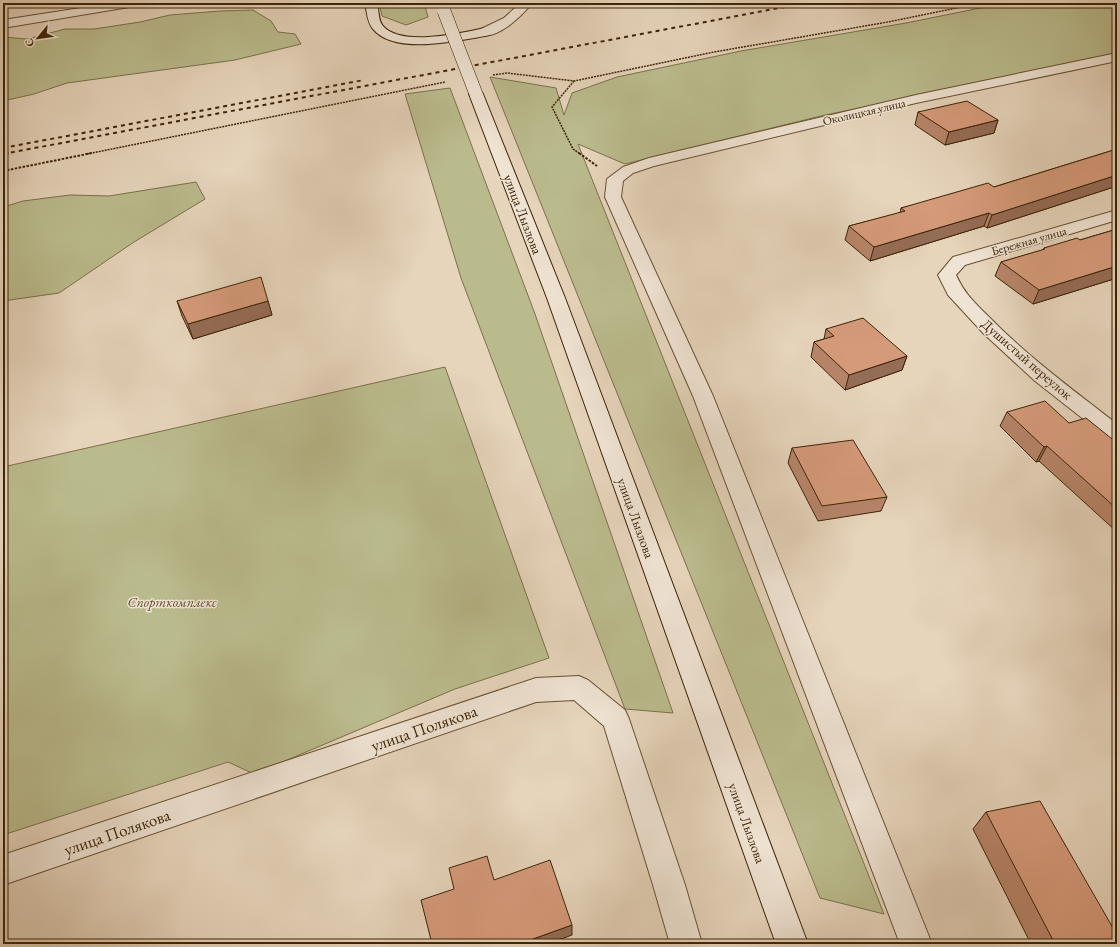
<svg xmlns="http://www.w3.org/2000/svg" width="1120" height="947" font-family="'EB Garamond',serif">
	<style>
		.green { fill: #babb8d; stroke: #7c704a }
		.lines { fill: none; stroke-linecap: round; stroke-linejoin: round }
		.street-casing { stroke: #675033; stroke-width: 2 }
		.secondary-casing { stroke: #3d2406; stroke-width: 2 }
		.path-far1 { stroke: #3d2406; stroke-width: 1.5; stroke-dasharray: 2 1; stroke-linecap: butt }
		.path { stroke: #3d2406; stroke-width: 2; stroke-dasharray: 2.5 1.5; stroke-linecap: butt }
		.street { fill: #efe3d3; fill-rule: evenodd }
		.secondary { fill: #efe3d3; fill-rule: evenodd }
		.rail-far1 { stroke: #3d2406; stroke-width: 2; stroke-dasharray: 4 4; stroke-linecap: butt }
		.rail { stroke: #3d2406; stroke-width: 2.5; stroke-dasharray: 5.5 5.5; stroke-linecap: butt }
		.secondary-bridge-casing { stroke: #3d2406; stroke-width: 14; stroke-linecap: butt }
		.secondary-bridge { stroke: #efe3d3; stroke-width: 13 }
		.wall { fill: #b78469; stroke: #3d2406 }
		.shaded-wall { fill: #956c55; stroke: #3d2406 }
		.building { fill: #d59a7a; stroke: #3d2406 }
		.labels { text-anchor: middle; stroke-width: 3; stroke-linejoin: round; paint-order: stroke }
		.far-street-label { font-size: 12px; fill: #3d2406; stroke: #efe3d3 }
		.street-label { font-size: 14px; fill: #3d2406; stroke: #efe3d3 }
		.park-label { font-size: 14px; font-style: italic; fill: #5c4a28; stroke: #efe3d3 }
		.near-street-label { font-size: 17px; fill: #3d2406; stroke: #efe3d3 }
	</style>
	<rect width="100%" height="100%" fill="#e6d4bb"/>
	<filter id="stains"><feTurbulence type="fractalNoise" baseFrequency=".005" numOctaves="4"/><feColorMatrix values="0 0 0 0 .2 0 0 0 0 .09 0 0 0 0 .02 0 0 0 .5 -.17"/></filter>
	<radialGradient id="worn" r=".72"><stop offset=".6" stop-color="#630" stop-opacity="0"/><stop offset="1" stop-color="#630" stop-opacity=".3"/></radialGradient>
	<g class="green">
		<path d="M379,3H424L428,17L406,25L382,16Z"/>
		<path d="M1005,3H1117V56L825,115L625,164L578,144L884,914L820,898L490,77L556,88L564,115L572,93L617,77L741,51L906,23Z"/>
		<path d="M253,10L271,21L278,32L295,34L301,44L235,60L67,83L34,94L3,101V37L27,39L65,29H94L140,22L170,15L220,11Z"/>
		<path d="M450,88L535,314L673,713L625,709L461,278L405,94Z"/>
		<path d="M196,182L205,199L134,242L59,293L3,301V207L23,201L70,195L109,196Z"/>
		<path d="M445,367L549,658L455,689L254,774L228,762L3,835V467Z"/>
	</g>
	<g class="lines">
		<defs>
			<g id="street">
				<path d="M113,3H141L139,5L135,6L3,28V20Z"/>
				<path d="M520,3H532C522,16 498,39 481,35L479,32L481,29L504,18Z"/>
				<path d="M1117,53V61L916,103L654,166L633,173L623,181L621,197L713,396L932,944H900L693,396L605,197L607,179L623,167L649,158L916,95Z"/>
				<path d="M1117,210V220L965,265L956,275C964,293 974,302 988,316C1027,356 1073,390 1117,424V442L1110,440L1035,381L984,334L948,295L938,275L953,257Z"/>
				<path d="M579,676L588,680L625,710L629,719L685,885L702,944H670L653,885L604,726L574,700L536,702L3,885V855L536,678Z"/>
			</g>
			<g id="secondary">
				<path d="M365,3H377C379,10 378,21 383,26C401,47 461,33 485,28L489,29L491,32L489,35L485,36C456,41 394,55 373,29C367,22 367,12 365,3Z"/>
				<path d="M476,90L481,91L483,94L565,298L808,944H776L547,298L469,94L471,91Z"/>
			</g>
		</defs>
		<use href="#street" class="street-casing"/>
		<use href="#secondary" class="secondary-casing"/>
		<g class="path-far1">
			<path d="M493,75L507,73L574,81L714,52L888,22L981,3"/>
			<path d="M574,81L552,107L573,149L580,154"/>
			<path d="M87,154L445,82"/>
		</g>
		<g class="path">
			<path d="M579,153L597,166"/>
			<path d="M3,171L92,153"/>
		</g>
		<use href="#street" class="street"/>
		<use href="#secondary" class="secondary"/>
		<g class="rail-far1">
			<path d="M3,148L364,80"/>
			<path d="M3,154L806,3"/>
		</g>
		<path class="rail" d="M3,154L9,153"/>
		<defs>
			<path id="secondary-bridge" d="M444,11L476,94"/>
		</defs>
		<use href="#secondary-bridge" class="secondary-bridge-casing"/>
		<use href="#secondary-bridge" class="secondary-bridge"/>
	</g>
	<g class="wall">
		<path d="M918,112L998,120L994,133L945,145L915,125Z"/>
		<path d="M1117,149V186L987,228L984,226L870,261L845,240L849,226L900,213L901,208L994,187Z"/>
		<path d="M1117,229V278L1033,304L995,276L1001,262L1043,250L1044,248L1080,240Z"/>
		<path d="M177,301H268L272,315L193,339L182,316Z"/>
		<path d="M826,329L907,356L902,370L845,390L811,357L814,342L824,339Z"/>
		<path d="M1007,412L1069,423L1117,443V532L1039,461L1036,462L1000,426Z"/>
		<path d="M792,448L887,497L881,511L818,521L788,463Z"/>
		<path d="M986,812L1117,944H1031L973,829Z"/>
	</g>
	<g class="shaded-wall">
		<path d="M998,120L994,133L945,145L949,132Z"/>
		<path d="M1117,175V186L987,228L992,215Z"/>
		<path d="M989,213L984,226L870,261L874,247Z"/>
		<path d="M1117,266V278L1033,304L1039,290Z"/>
		<path d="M268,301L272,315L193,339L188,324Z"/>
		<path d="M907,356L902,370L845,390L849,375Z"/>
		<path d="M1047,446L1039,461L1036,462L1044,447Z"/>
		<path d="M572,925V935L548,944H519Z"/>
	</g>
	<g class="building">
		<path d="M967,101L998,120L949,132L918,112Z"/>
		<path d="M1117,149V175L992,215L989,213L874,247L849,226L905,211L901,208L988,183L994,187Z"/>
		<path d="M1117,229V266L1039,290L1001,262L1045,249L1044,248L1077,238L1080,240Z"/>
		<path d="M261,277L268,301L188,324L177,301Z"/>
		<path d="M863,318L907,356L849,375L814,342L834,336L826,329Z"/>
		<path d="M1045,401L1069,423L1086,418L1117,443V509L1047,446L1044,447L1007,412Z"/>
		<path d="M853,440L887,497L822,506L792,448Z"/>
		<path d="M1040,801L1117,935V944H1055L986,812Z"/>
		<path d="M487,856L494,880L550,860L572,925L519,944H432L421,900L454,889L449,868Z"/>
	</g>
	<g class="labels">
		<g class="far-street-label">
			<text transform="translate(864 112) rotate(-13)" y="4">Околицкая улица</text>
			<text transform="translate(1029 241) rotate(-16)" y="4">Бережная улица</text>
		</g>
		<g class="street-label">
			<text transform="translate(523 214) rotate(69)" y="5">улица Лызлова</text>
			<text transform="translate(1027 359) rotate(41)" y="5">Душистый переулок</text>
			<text transform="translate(636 518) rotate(70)" y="5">улица Лызлова</text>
			<text transform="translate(747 823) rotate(70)" y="5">улица Лызлова</text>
		</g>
		<g class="park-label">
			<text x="172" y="607">Спорткомплекс</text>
		</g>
		<g class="near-street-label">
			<text transform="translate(424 728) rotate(-19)" y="6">улица Полякова</text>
			<text transform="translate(117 832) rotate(-19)" y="6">улица Полякова</text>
		</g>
	</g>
	<rect width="1120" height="947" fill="none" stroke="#e6d4bb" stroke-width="16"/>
	<rect x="4" y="4" width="1112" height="939" fill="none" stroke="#3d2406" stroke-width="2"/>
	<rect x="8" y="8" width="1104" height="931" fill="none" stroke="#3d2406"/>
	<g transform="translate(38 38) rotate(241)" stroke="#efe3d3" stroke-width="3" paint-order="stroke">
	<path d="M0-3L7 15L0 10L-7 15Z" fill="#3d2406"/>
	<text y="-6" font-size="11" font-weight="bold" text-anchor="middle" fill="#3d2406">С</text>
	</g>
	<rect width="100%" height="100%" filter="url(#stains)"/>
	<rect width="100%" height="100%" fill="url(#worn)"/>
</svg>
